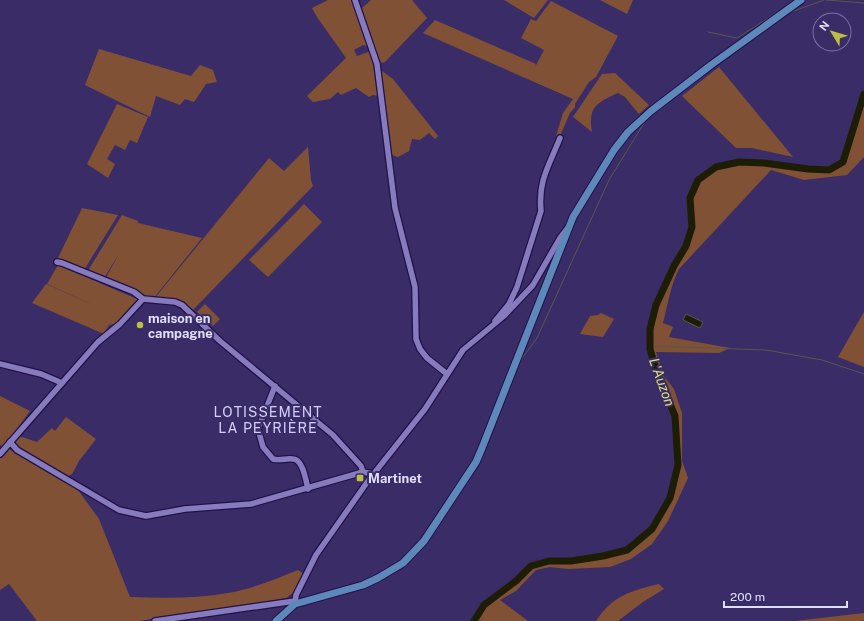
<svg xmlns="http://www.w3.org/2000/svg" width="864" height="621" font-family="'Public Sans',sans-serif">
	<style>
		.green { fill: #805135 }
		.water { fill: #1d1d05; stroke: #58574f }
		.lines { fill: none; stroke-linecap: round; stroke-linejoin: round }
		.stream { stroke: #58574f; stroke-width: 1 }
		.river { stroke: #1d1d05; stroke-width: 7 }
		.minor-casing { stroke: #22114a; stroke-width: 8 }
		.major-casing { stroke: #22114a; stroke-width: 9 }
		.minor { stroke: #867bbd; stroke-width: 5.5 }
		.major { stroke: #5d89ba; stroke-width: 7 }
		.poi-dot { fill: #bcbf44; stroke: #3a2c67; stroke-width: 1.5 }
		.labels { text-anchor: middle; stroke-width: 4; stroke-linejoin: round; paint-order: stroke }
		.poi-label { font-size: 13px; font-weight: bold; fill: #e1defb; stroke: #3a2c67; text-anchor: start }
		.water-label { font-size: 14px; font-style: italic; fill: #d9dd72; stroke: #3a2c67 }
		.neighbourhood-label { font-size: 14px; letter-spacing: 1px; fill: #d4cffa; stroke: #3a2c67 }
	</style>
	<rect width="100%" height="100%" fill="#3a2c67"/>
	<g class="green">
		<path d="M328,0H353L369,47L363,45L354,50L357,56L371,51L380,96L373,95L369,97L356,88L341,95L338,92L330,99L313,102L307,96L346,58L317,17L312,8Z"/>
		<path d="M371,0H412L427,18L385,62L381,63L369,35L362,8Z"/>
		<path d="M504,0H548L534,18Z"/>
		<path d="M600,0H633L627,14Z"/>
		<path d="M551,1L618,36L596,77L589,82L575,104V107L570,113L559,138L556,136L563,113L573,99L423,33L435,20L536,64L535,67L544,50L521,38L531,19L536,21Z"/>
		<path d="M99,49L191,76L200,65L213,70L217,82L206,84L194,102L185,99L180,105L156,96L150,117L85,85Z"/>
		<path d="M719,67L793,157L752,148H736L682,96Z"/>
		<path d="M382,71L393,79L438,136L435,139L429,133L420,140L412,139L409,151L398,157L392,155L381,82Z"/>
		<path d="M615,73L649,105L639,114L625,97L618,93C596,103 588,107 592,132L573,117L602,74Z"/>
		<path d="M864,99V157L847,175L804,180L771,170L679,269C670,287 668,304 663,323L673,327L669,337L730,348L719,353L656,352L664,376L674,389L682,413V461L688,478L668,521L652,544L631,559L610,567L568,569L550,567L536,570L516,591L500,600L528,621H476L486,605L532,568L549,563H572L628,551L653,530L672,499L679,464L677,416L658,371L652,349L653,329L658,305L675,266L687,247L694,228L692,199L700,181L717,168L740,163L764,164L809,170H830L844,162Z"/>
		<path d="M117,104L148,117L137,143L130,140L125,150L115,145L107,159L115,164L108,178L87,164Z"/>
		<path d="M308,147L311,180L313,186L193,310L184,303L154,299L269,158L284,171Z"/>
		<path d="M304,204L322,222L268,277L249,260Z"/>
		<path d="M82,208L118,215L84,270L57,260Z"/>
		<path d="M122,215L138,221V223L202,238L153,299L105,279L119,254L104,278L90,272L89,269Z"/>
		<path d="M58,265L137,299L136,303L117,323L109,325L104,334L32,303L46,284L98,307L47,284Z"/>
		<path d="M205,304L220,319L213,326L197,312Z"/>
		<path d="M864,312V367L838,357Z"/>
		<path d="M601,313L614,319L603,337L580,334L590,316L598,315Z"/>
		<path d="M0,396L30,411L4,446L0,445Z"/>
		<path d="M66,417L96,439L79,461L72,474L67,477L18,446L14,442L19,436L37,442L52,428L55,431Z"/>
		<path d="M9,449L78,490L99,519L130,597C163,598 195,599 228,593C252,589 276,579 298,570L304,574L296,591L286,598L263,602L138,621H37L9,584L0,590V458Z"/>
		<path d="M659,584L664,589L643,602L618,621H596C613,595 631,591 659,584Z"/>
		<path d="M864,613V620L862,621H795Z"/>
	</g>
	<path class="water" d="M686,314L703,322L700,328L683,320Z"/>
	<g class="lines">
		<g class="stream">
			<path d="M826,0L864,3"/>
			<path d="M791,12L824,0"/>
			<path d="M708,32L737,38L778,12"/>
			<path d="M650,346L766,350L822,360L864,374"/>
			<path d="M520,361L537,338L609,180L646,120"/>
		</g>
		<path class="river" d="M474,621L484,605L516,581L531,566L549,561H571L603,556L627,550L652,529L670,498L678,465L675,416L657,372L650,349V329L656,305L674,266L686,246L692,227L690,198L698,180L716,167L739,162L764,163L808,169L829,170L843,162L864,94"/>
		<defs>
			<g id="minor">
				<path d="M355,0L377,64L395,208L415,287L416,339L420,349L427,358L447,374"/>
				<path d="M57,262L62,263L134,292L143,299L175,302L182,305L220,341L333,435L361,466L363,472"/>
				<path d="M495,321L509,304L517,287L541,211C538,180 549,166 560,138"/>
				<path d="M0,364L41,374L62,383"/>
				<path d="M275,386L258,429L263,447L273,459C280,461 286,458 293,459C303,459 306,481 308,489"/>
				<path d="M10,442L17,450L119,510L146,516L185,509L251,504L363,472L373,474"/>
				<path d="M0,454L98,342L120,324L143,299"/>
				<path d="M295,604L296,595L316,555L368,481L425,409L463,350L504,316L533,285L560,238L567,229"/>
				<path d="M155,621L295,601"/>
			</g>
			<path id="major" d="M276,621L295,604L363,585L378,578L403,563L424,541L476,462L482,448L573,217L614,150L628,132L651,111L711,65L801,0"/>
		</defs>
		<use href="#minor" class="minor-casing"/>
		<use href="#major" class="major-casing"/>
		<use href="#minor" class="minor"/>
		<use href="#major" class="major"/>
	</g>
	<g class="poi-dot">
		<circle cx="140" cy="325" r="4"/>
		<rect x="356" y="474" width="8" height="8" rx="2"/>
	</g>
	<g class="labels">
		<g class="poi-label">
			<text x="148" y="323">maison en<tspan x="148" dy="15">campagne</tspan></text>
			<text x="368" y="483">Martinet</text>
		</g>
		<g class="water-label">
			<text transform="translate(662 382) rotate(70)" y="5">L'Auzon</text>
		</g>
		<g class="neighbourhood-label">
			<text x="268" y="417">LOTISSEMENT<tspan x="268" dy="16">LA PEYRIÈRE</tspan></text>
		</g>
	</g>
	<g transform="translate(832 32) rotate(308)"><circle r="19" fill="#3a2c67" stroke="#7d73a2"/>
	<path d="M0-3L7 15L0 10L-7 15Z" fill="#bcbf44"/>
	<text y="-6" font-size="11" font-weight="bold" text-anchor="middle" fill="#e1defb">N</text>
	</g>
	<path d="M724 601v6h123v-6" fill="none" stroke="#e1defb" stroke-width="2"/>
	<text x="730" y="601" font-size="12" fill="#e1defb" stroke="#3a2c67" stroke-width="3" paint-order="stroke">200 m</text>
</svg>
